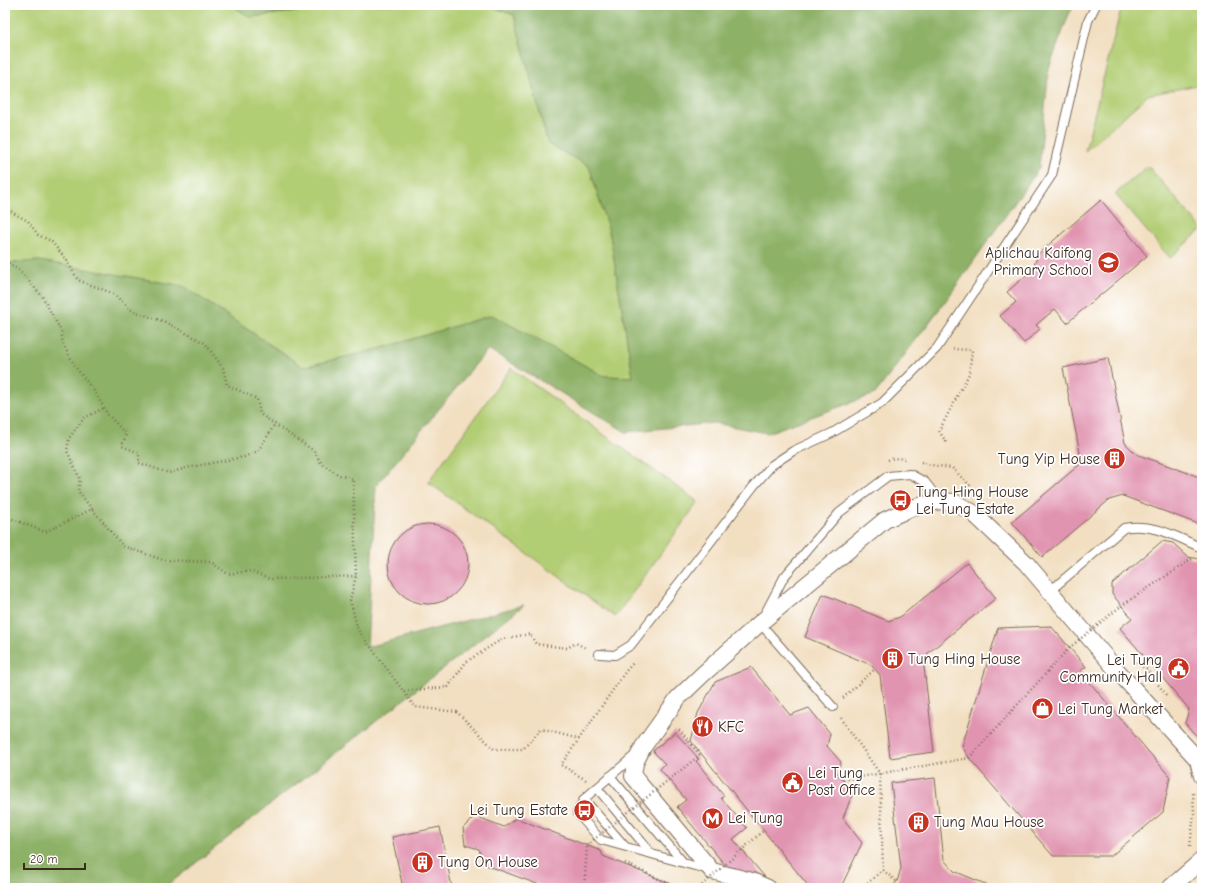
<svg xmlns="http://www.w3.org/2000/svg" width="1207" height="893" font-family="'Comic Neue',sans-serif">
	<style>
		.green { fill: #b2ce74; stroke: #767c49 }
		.forest { fill: #8db166; stroke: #646e42 }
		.building { fill: #e194b0 }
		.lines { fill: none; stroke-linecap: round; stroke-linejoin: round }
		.lane-casing { stroke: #7b6957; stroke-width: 10 }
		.street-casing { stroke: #7b6957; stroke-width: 18 }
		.path { stroke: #7b6957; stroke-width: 2.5; stroke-dasharray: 1 3; stroke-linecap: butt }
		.lane { stroke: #fff; stroke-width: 8 }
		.street { stroke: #fff; stroke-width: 16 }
		.path-bridge { stroke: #7b6957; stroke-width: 2.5; stroke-dasharray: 1 3; stroke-linecap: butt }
		.labels { text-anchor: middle; stroke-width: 3.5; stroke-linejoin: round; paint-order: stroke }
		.poi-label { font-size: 15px; fill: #3b2a1e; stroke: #fff; text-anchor: start }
	</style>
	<rect width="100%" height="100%" fill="#fff"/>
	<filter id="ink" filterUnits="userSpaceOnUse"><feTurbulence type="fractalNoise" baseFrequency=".025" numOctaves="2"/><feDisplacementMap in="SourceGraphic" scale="8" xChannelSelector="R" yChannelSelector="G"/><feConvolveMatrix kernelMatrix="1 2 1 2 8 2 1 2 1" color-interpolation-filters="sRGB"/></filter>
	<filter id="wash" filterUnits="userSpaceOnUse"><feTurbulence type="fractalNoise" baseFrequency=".012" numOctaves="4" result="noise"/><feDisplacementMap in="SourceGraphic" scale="16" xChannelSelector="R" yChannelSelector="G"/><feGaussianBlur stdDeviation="0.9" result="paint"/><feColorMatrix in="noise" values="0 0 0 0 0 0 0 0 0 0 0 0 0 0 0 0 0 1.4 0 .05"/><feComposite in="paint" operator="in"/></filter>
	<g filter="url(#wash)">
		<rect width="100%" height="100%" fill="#f2dfc1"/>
		<g class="green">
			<path d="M5,5H231L250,17L349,5H488L514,15L548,144L589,165L610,235L633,377L604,376L492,315L379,349L303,367L183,286L40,261L5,263Z"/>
			<path d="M1122,5H1202V84L1148,95L1085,151Z"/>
			<path d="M1148,166L1202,229L1170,258L1115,194Z"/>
			<path d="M511,368L698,502L615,617L428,482Z"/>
		</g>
		<g class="forest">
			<path d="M231,5H349L250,17Z"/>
			<path d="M488,5H1075L1069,14L1049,68L1039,168L947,299L875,394L767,433L714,423L626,432L488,349L376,486L367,647L524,605L164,888H5V263L40,261L183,286L303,367L379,349L492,315L604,376L633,377L610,235L589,166L548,144L514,15Z"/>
		</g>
		<g id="blocks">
			<g class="building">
				<path d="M1101,200L1147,256L1067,323L1055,309L1036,325L1040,329L1024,343L1000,316L1016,302L1007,292L1032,270L1039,253Z"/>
				<path d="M1108,358L1125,443L1136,454L1202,478V522L1201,525L1123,496L1109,500L1042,557L1012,522L1079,465L1080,453L1063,368Z"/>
				<circle cx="428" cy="564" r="40"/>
				<path d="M1162,541L1173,543L1188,557L1200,559L1202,562V742L1185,723L1189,709L1120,628L1132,618L1112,594V584Z"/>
				<path d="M967,563L996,598L928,653L924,667L934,752L890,758L880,675L871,665L805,637L823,594L888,621L900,617Z"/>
				<path d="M1051,626L1086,667L1080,671L1170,777L1163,812L1111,856H1053L969,758L962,746L998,628Z"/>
				<path d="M751,667L790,715L809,708L830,734L827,746L841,762L837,773L853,793L843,818L862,843L841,887L810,888L691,741L698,713L715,682Z"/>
				<path d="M675,732L699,759L696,761L724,796L721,798L747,828L733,839L774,888H744L677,807L686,800L660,769L665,764L653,751Z"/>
				<path d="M935,778L944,860L954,871L995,888H890L897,882L901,868L891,783Z"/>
				<path d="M475,816L504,827L516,818L601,851L603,856L681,888H548L483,864L479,849L465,845L463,828Z"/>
				<path d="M440,827L452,888H403L392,837Z"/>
			</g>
		</g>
	</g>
	<g filter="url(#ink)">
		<use href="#blocks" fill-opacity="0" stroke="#7b6957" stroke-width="1"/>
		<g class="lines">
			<defs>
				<g id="lane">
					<path d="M1050,591L1124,528C1153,522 1176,537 1202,548"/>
					<path d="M599,654L615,655L631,645L753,487L772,465L793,451L832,433L882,403L937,348L1052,175L1088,21L1096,5"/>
					<path d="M833,707L760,623L784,577L839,513L888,476L910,474L925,482L940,501"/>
					<path d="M635,755L584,799L577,813L601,840L709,870"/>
					<path d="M610,776L683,862"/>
					<path d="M597,788L651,853"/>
					<path d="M584,799L624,845"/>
				</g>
				<g id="street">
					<path d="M768,888L752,881L712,871L633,776L635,763L643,747L678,698L702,675L760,623L885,520L911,508L940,501L954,502L972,512L1026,563L1114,667L1198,760L1202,776"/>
					<path d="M1170,888L1202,860"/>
				</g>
			</defs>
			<use href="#lane" class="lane-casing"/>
			<use href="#street" class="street-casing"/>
			<g class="path">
				<path d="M5,206L13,213L28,221L38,235L51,241L65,258L78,280L112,293L133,311L165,322L205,343L223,368L227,385L257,399L260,414L314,451L321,463L339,475L353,479L356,576L350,600L358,630L415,707L457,712L494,749H523L541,729L579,739"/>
				<path d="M5,261L19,270L42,296L61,331L63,344L76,368L95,392L108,415L126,434L122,446L139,453V463L169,473L186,468L244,457L258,451L275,424"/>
				<path d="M946,442L939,431L969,374L972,350L953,349"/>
				<path d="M888,460L894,458L906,459"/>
				<path d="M921,462L931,465L952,468L977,492"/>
				<path d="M92,509L78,491L80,479L67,451L69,438L84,418L104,408"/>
				<path d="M5,516L45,532L92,509L123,546L163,560L211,562L228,574L250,571L270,579L356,576"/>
				<path d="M1121,606L1192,559"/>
				<path d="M1136,662L1146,669L1167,696"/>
				<path d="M404,691L448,687L466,662L502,639L530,634L536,644L567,648L576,643L587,649"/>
				<path d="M843,698L875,669"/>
				<path d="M841,718L880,774L883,870L862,888"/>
				<path d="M679,729L700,755L701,754"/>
				<path d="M969,758L1069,648"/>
				<path d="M586,780L561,765L626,671L634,662"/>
				<path d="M1190,846L1194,814L1193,792"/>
				<path d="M625,863L678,888"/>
				<path d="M883,870L897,882"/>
				<path d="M584,888L587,847"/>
			</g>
			<use href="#lane" class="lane"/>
			<use href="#street" class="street"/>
			<g class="path-bridge">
				<path d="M1069,648L1121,606"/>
				<path d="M843,780L969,758"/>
				<path d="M587,845L700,755"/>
				<path d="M699,888L763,831"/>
			</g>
		</g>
	</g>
	<defs>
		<symbol id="school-disc" viewBox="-11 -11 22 22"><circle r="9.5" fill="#c8321e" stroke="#fff"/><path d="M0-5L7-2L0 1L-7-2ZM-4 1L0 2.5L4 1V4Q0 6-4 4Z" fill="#fff"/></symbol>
		<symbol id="building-disc" viewBox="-11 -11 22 22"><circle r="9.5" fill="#c8321e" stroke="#fff"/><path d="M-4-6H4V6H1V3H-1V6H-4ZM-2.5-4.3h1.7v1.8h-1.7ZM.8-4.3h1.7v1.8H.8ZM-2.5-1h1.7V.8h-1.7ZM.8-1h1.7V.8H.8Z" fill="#fff"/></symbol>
		<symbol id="bus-disc" viewBox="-11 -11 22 22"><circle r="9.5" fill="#c8321e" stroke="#fff"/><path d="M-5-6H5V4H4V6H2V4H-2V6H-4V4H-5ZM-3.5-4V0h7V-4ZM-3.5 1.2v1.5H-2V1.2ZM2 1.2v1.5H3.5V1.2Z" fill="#fff"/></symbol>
		<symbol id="civic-disc" viewBox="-11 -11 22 22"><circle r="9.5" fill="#c8321e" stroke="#fff"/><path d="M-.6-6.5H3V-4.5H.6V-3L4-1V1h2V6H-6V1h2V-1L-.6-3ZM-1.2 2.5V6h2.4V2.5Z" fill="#fff"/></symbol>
		<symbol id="shop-disc" viewBox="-11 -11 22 22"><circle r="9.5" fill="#c8321e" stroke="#fff"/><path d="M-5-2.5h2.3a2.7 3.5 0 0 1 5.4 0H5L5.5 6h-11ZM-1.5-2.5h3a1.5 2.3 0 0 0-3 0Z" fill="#fff"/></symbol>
		<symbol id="restaurant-disc" viewBox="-11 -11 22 22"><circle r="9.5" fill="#c8321e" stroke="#fff"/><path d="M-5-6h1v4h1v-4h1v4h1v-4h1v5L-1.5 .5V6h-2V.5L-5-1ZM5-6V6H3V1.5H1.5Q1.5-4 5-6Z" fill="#fff"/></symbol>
		<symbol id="metro-disc" viewBox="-11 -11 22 22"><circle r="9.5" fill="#c8321e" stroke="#fff"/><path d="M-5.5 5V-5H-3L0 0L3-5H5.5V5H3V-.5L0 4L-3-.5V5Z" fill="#fff"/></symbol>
	</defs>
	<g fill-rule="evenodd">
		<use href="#school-disc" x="1096" y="250" width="25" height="25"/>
		<use href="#building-disc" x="1102" y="446" width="25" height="25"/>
		<use href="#bus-disc" x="888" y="488" width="25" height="25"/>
		<use href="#building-disc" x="880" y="646" width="25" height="25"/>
		<use href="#civic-disc" x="1166" y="656" width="25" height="25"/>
		<use href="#shop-disc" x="1030" y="696" width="25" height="25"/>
		<use href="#restaurant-disc" x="690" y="714" width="25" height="25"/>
		<use href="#civic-disc" x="780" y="770" width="25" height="25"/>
		<use href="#bus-disc" x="572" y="798" width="25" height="25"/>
		<use href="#metro-disc" x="700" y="806" width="25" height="25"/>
		<use href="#building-disc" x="906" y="810" width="25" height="25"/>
		<use href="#building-disc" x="410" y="850" width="25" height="25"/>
	</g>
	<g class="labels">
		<g class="poi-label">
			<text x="1092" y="258" text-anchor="end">Aplichau Kaifong<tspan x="1092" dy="17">Primary School</tspan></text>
			<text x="1100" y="464" text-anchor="end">Tung Yip House</text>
			<text x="916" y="497">Tung Hing House<tspan x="916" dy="17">Lei Tung Estate</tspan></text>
			<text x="908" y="664">Tung Hing House</text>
			<text x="1162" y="665" text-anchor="end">Lei Tung<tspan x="1162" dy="17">Community Hall</tspan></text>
			<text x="1058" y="714">Lei Tung Market</text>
			<text x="718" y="732">KFC</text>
			<text x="808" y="778">Lei Tung<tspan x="808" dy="17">Post Office</tspan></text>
			<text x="568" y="815" text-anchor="end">Lei Tung Estate</text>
			<text x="728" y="823">Lei Tung</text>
			<text x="934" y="827">Tung Mau House</text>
			<text x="438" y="867">Tung On House</text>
		</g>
	</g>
	<rect width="1207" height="893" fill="none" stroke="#fff" stroke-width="20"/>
	<path d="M24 863v6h61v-6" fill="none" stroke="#3b2a1e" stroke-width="2"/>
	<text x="30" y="863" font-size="12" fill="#3b2a1e" stroke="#ffffff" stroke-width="3" paint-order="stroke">20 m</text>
</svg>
